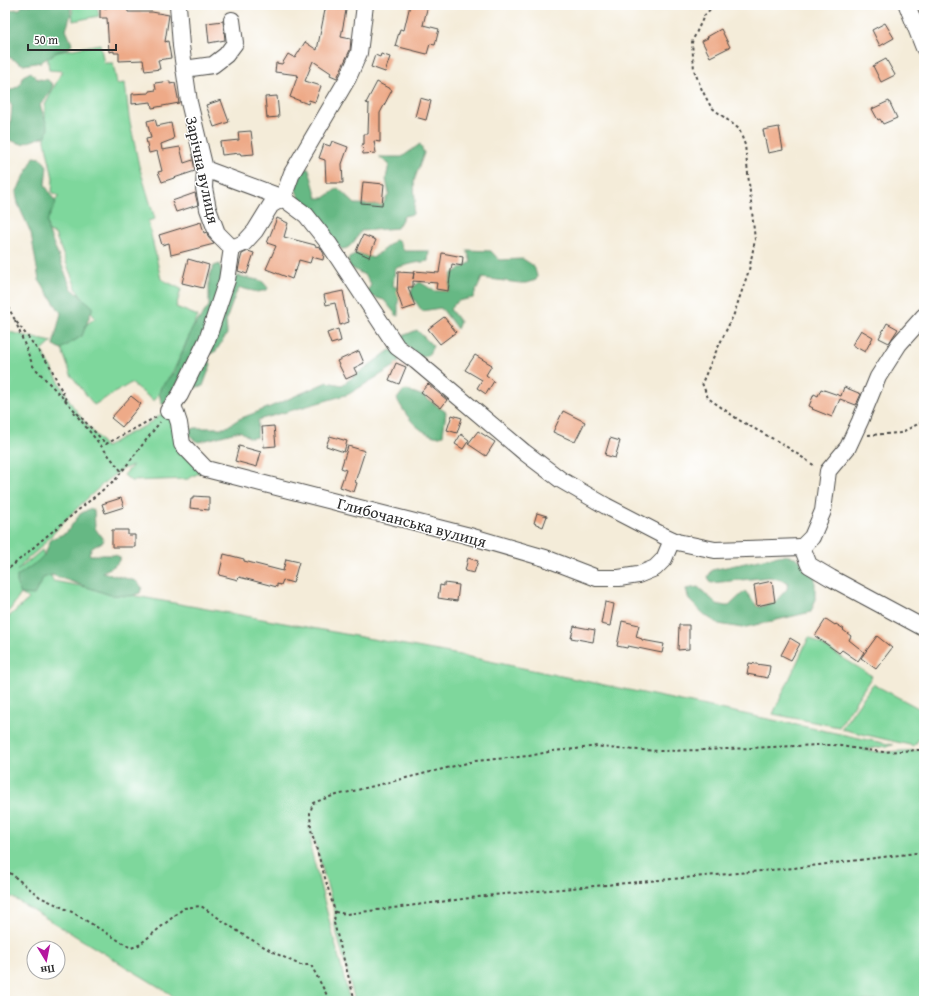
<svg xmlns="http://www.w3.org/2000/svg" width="929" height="1006" font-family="'Gentium Book Plus',serif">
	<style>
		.green { fill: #7ed79c; stroke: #548164 }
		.forest { fill: #66b884; stroke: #487258 }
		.building { fill: #ea8 }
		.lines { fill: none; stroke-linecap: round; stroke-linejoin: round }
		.minor-casing { stroke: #494845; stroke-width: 18 }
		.path { stroke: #494845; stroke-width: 2; stroke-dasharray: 3 3; stroke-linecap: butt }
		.minor { stroke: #fff; stroke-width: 16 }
		.labels { text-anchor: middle; stroke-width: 3; stroke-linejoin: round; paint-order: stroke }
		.street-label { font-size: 16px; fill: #2b2b2b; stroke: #fff }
	</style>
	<rect width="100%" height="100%" fill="#fff"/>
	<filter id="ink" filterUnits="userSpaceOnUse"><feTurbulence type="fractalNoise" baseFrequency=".025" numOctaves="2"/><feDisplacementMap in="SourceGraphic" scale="8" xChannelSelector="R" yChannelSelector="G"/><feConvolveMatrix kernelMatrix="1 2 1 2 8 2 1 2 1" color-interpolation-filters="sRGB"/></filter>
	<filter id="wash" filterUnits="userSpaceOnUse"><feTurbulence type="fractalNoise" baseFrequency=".012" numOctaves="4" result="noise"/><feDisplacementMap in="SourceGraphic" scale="16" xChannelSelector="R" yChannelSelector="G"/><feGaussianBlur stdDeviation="0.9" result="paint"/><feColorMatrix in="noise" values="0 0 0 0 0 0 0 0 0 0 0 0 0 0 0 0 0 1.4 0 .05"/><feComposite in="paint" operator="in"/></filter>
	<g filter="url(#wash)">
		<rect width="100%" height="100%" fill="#f4ecd9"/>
		<g class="green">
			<path d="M72,5H97L99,16L73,21Z"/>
			<path d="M100,44L104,63H113L117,84L125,83L129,117L139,166L155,219L148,221L161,279L181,289L176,307L198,316L175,368L154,401L131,383L94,405L71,375L61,347L69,338L95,318L77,290L55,234L49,232L43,217L59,196L52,193L53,178L45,141V105L62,71L49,70L47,54Z"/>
			<path d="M5,331L52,342L42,351L72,405L83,420L106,447L124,436L147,425L173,405L179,426L206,469L188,479L131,481L124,475L133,465L121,470L107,480L71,514L39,549L26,560L17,571L42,550L53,581L460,655L893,745L863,750L883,752L919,750L924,747V1001H355L334,923L335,912L311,830V850L350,1001H178L169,993L5,893V620L29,599L21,594L5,617Z"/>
			<path d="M809,637L872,676L839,727L773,714Z"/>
			<path d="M873,684L924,711V732L914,746L841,729Z"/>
		</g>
		<g class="forest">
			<path d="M23,5H70L71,14L66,30L72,44L69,48L57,52L41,62L24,65L5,55V10L20,9Z"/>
			<path d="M31,72L37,79L48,80L53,85L50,93L40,105L48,128L46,136L22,144L9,140L12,106L7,99L9,91L19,86L23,76Z"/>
			<path d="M420,144L424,153L414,181L415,201L413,214L404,216L397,228L361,231C356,238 351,250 341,249L303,206L294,186L303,169H309L317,198H324L338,188L355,204L382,205L389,194L386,179L389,164L379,157H402Z"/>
			<path d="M34,157L41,158L47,166L45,185L56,203L47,221L48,230L71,288L93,307L82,336L61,349L53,345L61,313L39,280L31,233L18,204L16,193Z"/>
			<path d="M395,240H398L404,251H429L428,261L415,263L395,268L393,286L407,291L398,301V317L384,300L367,295L371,284L366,276L350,267L348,261L349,257L357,253L373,258Z"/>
			<path d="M467,250L491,251L499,260L523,259L534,266L537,276L536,280L526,283H520L482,278L473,298L458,301L450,309L460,322L457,329L443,310L440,308L422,311L411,295V292L413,287L420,282L434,291H448L452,274L471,262Z"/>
			<path d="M220,264L223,283L214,313L171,396L163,405L161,402L159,393L161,387L174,372L192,329L209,306V277L214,266Z"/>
			<path d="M239,276L262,281L268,288L267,290L258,292L240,288L236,293L226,320L227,334L216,351L206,356L211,364L203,386L191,388L227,280Z"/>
			<path d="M417,330L433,346C429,354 429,357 419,357L398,338Z"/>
			<path d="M390,350L400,353L398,364L349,394L258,420L257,437L250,438L240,431L199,442C194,441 191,437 189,432L190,430L195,428H225L239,419L270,407L327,382L342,385Z"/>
			<path d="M407,390L423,396L446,412L443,435C440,436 436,437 434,436C416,431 405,414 397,399L403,391Z"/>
			<path d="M89,509L94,510L95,528L104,541L92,548L89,553L90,555H115L120,557C118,567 109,568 102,572L136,581L142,587L140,593L131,596L110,595L52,575L43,578L34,595L21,594L17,585V576L37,562L45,554L51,539L66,533L80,514Z"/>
			<path d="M783,555L795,557L815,571V601L811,612L742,628L719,624L706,616L689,600L686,589L698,587L717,604L725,606H729L745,591L757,606L761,607L775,602L787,589L788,582L770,577L711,583L708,577L712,570Z"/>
		</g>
		<g id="blocks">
			<g class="building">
				<path d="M107,5H127L128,12H152L169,15L165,42L168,41L171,58L158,60L160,69L145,71L143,60L119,61V53H114V51L109,52L107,18H100V8H107Z"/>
				<path d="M326,5H347L341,37L351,39L350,50L337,78L330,75L331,73L313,61L305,81L321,86L315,102L309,100L308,104L290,97L298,75L275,72L276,63L282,64L288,54L295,58L305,42L317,50Z"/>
				<path d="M410,5H428L423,25L439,29L435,45L430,44L427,54L395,46L400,29L404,30Z"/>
				<path d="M223,21L225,40L209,43L207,23Z"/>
				<path d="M885,23L894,38L880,46L872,30Z"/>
				<path d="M721,29L730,47L710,57L702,41L708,38L707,37Z"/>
				<path d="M381,54L390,57L385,72L371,67L375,55L380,57Z"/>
				<path d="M886,59L895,75L881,82L873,66Z"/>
				<path d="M170,81V84L175,83L179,103L152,108L151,102L132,104V94L149,93V91L156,90L155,83Z"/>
				<path d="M377,82L392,90L380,113V142L374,141L376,153L363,154L362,144H364V134H368L369,104L366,103Z"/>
				<path d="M277,96L279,117L267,118L265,97Z"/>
				<path d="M420,98L431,101L426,120L415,117Z"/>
				<path d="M221,100L229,122L214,127L206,105Z"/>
				<path d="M889,101L897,118L883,124L880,119L878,120L872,109Z"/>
				<path d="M155,119L157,126L171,123L174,139L161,144L162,150L180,147L184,163L193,160L195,171L162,182L158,172L162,171L157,151L149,153L146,139L151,138L147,121Z"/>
				<path d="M779,127L783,150L768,153L763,130Z"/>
				<path d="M251,131L254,154L241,155L240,153L222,155L220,142L239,140L238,132Z"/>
				<path d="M332,141L348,147L342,164L343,183H326L325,160L319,158L324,144L330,146Z"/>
				<path d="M363,182L384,184L382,205L361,203Z"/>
				<path d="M195,193L198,205L176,212L172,201Z"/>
				<path d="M277,218L288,223L284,237L315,245V246L320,247L324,254L323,260L312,257L310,263L299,260L296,271L295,270L292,279L266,269L276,246L267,243Z"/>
				<path d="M201,222L204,233L207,232L208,237L214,244L171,255L169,243L162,245L159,235Z"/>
				<path d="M363,235L376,240L369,257L356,251Z"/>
				<path d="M248,251L254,253L247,274L238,271L240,261L242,254Z"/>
				<path d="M442,253L463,257L462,266L452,264L448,291L436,289L437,283L413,281V287H408L415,306L403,310L397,292L398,272L414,273L413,279L414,271L439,273Z"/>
				<path d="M188,259L209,265L203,288L182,283Z"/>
				<path d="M343,291L345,301H344L349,322L340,325L335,303L326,305L324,295Z"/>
				<path d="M444,317L456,332L440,344L428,329Z"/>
				<path d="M887,323L898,329L889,343L879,338Z"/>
				<path d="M338,329L341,341L331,344L327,333Z"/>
				<path d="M861,330L873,337L865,352L852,345Z"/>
				<path d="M359,351L364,363L354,368L357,374L346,379L337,361Z"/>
				<path d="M475,355L492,365L486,375L494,381L486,394L477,388L482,380L465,370Z"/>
				<path d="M396,363L406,367L399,384L389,380Z"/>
				<path d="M428,384L447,400L441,408L421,392Z"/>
				<path d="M844,387L861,394L856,405L840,399L832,417L812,409L813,408L809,406L814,394L818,396L821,389L841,396Z"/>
				<path d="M131,396L141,404L122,427L111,418Z"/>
				<path d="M563,411L585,422L575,442L553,432Z"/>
				<path d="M452,415L462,418L457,433L447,430Z"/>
				<path d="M274,426L276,446L264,447L262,427Z"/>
				<path d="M478,431L495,442L486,456L468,444Z"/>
				<path d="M461,434L469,440L463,449L455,444Z"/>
				<path d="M330,436L347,441L344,452L326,446Z"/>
				<path d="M610,438L620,441L615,458L605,455Z"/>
				<path d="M239,446L261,452L257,467L235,461Z"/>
				<path d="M348,446L365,451L355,482L357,483L354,492L340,487L346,470L341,468Z"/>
				<path d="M193,496L209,497V510L190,508L191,499H193Z"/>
				<path d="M121,498L124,507L105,513L102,504Z"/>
				<path d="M537,513L547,516L543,527L534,523Z"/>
				<path d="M112,530H128V535H135V547H112Z"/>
				<path d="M224,554L244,559V561L283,571L286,559L299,562L293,583L283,580L281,585L277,584V587L239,577L238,580L219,575Z"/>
				<path d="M468,558L478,561L474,573L465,571Z"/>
				<path d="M772,581L775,602L757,606L754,585Z"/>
				<path d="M444,583L459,585L457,601L438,598L440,585L444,586Z"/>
				<path d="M605,602L614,604L610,626L601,624Z"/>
				<path d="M826,619L835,625L836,624L844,629L843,630L851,636L849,640L864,652L858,661L842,650L839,653L815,636Z"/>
				<path d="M622,621L639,625L636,637L642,639V640L664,644L662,653L628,646L627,648L617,646Z"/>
				<path d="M679,625H689V649L678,650Z"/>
				<path d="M574,626L595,630L593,642L571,638Z"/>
				<path d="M877,636L892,648L876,669L861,658Z"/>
				<path d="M790,638L800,644L791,660L781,655Z"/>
				<path d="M749,663L770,666L768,678L747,674Z"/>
			</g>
		</g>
	</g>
	<g filter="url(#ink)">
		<use href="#blocks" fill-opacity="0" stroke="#494845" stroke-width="1"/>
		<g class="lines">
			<defs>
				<g id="minor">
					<path d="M907,5L924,48"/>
					<path d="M184,69L213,65L226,55L235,43L232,20"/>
					<path d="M205,169L283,198L306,215L329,244L397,347L416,361L524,452L561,480L606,506L662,535L677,542L715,550L802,547L809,565L831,578L924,628"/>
					<path d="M232,248L244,243L255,231L271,205L283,198L292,173L348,78L359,53L365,5"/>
					<path d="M173,405L179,423L182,444L206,469L466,535L545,558L597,578H619L638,575L655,568L664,559L672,540"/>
					<path d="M168,411L180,395L207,340L227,280L232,248L217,233L208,209L204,188L205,169L189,102L181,46L178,5"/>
					<path d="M802,547L812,537L823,511L828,471L848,447L860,421L878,377L899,344L924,316"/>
				</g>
			</defs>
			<use href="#minor" class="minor-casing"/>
			<g class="path">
				<path d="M714,5L704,16L692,42L694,70L702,90L711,107L739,129L745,145L755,240L749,270L734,314L712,360L702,383L708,398L739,420L784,445L815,466"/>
				<path d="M5,301L15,320L50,366L67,402"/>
				<path d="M15,320L33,366L106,444L156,417"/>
				<path d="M74,412L122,472"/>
				<path d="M868,435L900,433L924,421"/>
				<path d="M5,572L42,540L116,479L160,422"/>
				<path d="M5,869L40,897L72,912L131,948L139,945L184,908L201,906L245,936L275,953L300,965H311L330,1001"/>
				<path d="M335,912L346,914L494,895L794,868L924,852"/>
				<path d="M355,1001L334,923L335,912L311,830L310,813L313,803L329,797L475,761L529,756L553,751L576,749L597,746L616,749L662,751L704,750L818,745H834L866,750L883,752L919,750L924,747"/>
			</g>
			<use href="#minor" class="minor"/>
		</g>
	</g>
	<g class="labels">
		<g class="street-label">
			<text transform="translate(203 170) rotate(78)" y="6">Зарічна вулиця</text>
			<text transform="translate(412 522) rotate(15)" y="6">Глибочанська вулиця</text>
		</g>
	</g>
	<rect width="929" height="1006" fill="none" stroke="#fff" stroke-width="20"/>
	<g transform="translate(46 960) rotate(170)"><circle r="19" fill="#ffffff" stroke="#aaaaaa"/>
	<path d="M0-3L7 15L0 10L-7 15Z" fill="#b5179e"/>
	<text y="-6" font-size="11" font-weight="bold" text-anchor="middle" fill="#2b2b2b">Пн</text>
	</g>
	<path d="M28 44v6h88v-6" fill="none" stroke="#2b2b2b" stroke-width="2"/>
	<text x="34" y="44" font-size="12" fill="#2b2b2b" stroke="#ffffff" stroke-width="3" paint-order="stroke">50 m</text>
</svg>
